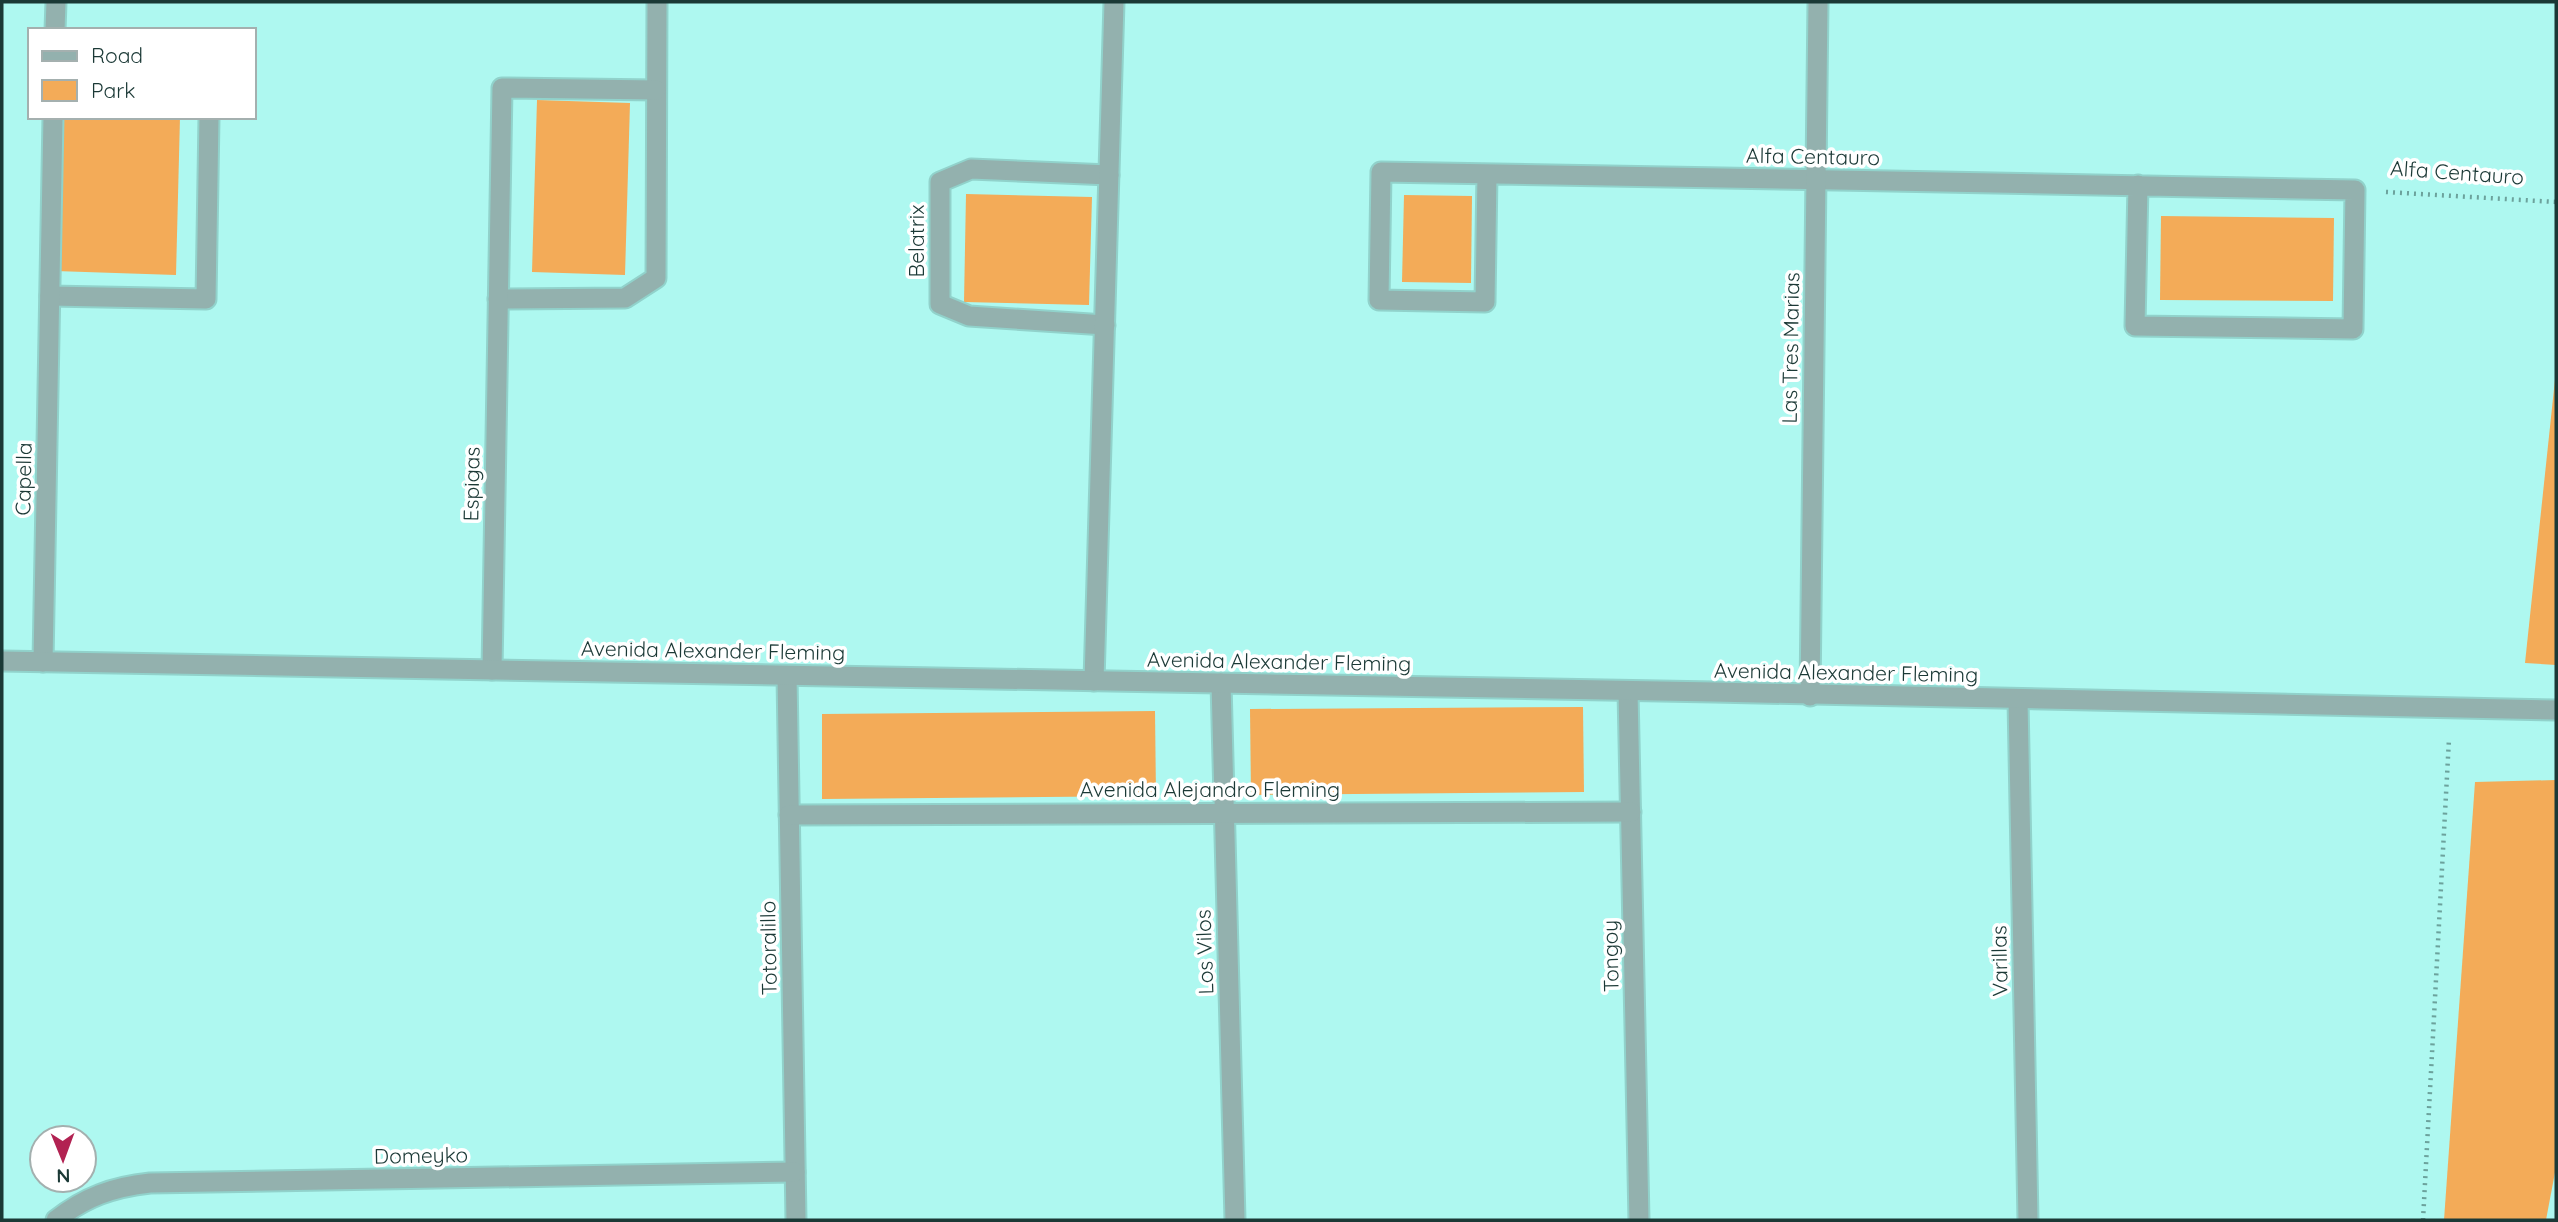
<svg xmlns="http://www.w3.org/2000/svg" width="2558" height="1222" font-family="Quicksand,sans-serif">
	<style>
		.green { fill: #f3ab58 }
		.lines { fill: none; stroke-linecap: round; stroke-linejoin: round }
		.minor-casing { stroke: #91d2cb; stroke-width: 23 }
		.tertiary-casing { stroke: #91d2cb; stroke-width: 23 }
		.path { stroke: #6ca29c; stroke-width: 4.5; stroke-dasharray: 2 5; stroke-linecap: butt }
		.minor { stroke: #93b1ae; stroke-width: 19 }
		.tertiary { stroke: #93b1ae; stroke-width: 19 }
		.labels { text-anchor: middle; stroke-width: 7; stroke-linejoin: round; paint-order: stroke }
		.street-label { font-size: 21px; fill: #1b3936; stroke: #fff }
	</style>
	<rect width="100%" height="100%" fill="#aef8f0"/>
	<g class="green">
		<path d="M537,100L630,103L625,275L532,272Z"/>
		<path d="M59,117H180L176,275L55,271Z"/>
		<path d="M966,194L1092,197L1089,305L964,302Z"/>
		<path d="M1404,195L1472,196L1471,283L1402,282Z"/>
		<path d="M2161,216L2334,218L2333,301L2160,300Z"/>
		<path d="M2556,370V665L2525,663Z"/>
		<path d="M1583,707L1584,792L1251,795L1250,709Z"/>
		<path d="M1155,711L1156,796L822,799V714Z"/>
		<path d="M2556,780V1167L2546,1220H2444L2475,782Z"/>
	</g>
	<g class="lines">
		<defs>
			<g id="minor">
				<path d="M55,30L56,2"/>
				<path d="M1487,174L1485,302L1379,300L1381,172C1706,178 2030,183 2355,190L2353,329L2135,326L2138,185"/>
				<path d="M50,296L206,299L209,117"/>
				<path d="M498,299L625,298L656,278L657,2"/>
				<path d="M1105,325L969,316L940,304V182L971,169L1109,175"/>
				<path d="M43,662L53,117"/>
				<path d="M492,670L502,88L656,90"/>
				<path d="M787,676L796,1220"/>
				<path d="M1094,681L1114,2"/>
				<path d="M1221,683L1235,1220"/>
				<path d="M1628,691L1639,1220"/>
				<path d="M1810,696L1818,2"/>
				<path d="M2018,700L2028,1220"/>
				<path d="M789,815L1631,812"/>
				<path d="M56,1220C85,1197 113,1187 150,1183L795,1172"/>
			</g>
			<path id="tertiary" d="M2,661L1714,692L2556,710"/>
		</defs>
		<use href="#minor" class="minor-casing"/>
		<use href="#tertiary" class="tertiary-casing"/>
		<g class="path">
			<path d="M2386,192L2556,202"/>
			<path d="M2423,1220L2449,739"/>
		</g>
		<use href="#minor" class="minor"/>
		<use href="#tertiary" class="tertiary"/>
	</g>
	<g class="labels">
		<g class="street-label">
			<text transform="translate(1813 157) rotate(1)" y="7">Alfa Centauro</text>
			<text transform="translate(2457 173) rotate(4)" y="7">Alfa Centauro</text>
			<text transform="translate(917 241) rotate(-90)" y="7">Belatrix</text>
			<text transform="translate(1791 348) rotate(-89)" y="7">Las Tres Marias</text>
			<text transform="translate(24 479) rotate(-89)" y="7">Capella</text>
			<text transform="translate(472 484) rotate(-89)" y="7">Espigas</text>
			<text transform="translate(713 651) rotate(1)" y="7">Avenida Alexander Fleming</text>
			<text transform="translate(1279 662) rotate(1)" y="7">Avenida Alexander Fleming</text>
			<text transform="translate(1846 673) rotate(1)" y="7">Avenida Alexander Fleming</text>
			<text x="1210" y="797">Avenida Alejandro Fleming</text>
			<text transform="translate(769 948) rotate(-91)" y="7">Totoralillo</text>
			<text transform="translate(1205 952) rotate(-92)" y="7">Los Vilos</text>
			<text transform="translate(1611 956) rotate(-91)" y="7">Tongoy</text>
			<text transform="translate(2000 961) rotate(-91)" y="7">Varillas</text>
			<text transform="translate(421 1156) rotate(-1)" y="7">Domeyko</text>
		</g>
	</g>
	<rect width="2558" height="1222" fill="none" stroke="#1b3936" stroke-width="7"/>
	<rect x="28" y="28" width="228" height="91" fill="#ffffff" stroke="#a4b0af" stroke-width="2"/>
	<rect x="42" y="51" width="35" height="10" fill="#93b1ae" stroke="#a4b0af" stroke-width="2"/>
	<text x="91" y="63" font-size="21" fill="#1b3936">Road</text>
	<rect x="42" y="80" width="35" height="21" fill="#f3ab58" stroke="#a4b0af" stroke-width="2"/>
	<text x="91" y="98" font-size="21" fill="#1b3936">Park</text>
	<g transform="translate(63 1159) rotate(179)"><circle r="33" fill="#ffffff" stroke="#a4b0af" stroke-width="2"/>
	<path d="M0-5L12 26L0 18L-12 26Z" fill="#b22252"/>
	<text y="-10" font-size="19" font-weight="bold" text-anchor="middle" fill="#1b3936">N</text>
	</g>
</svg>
